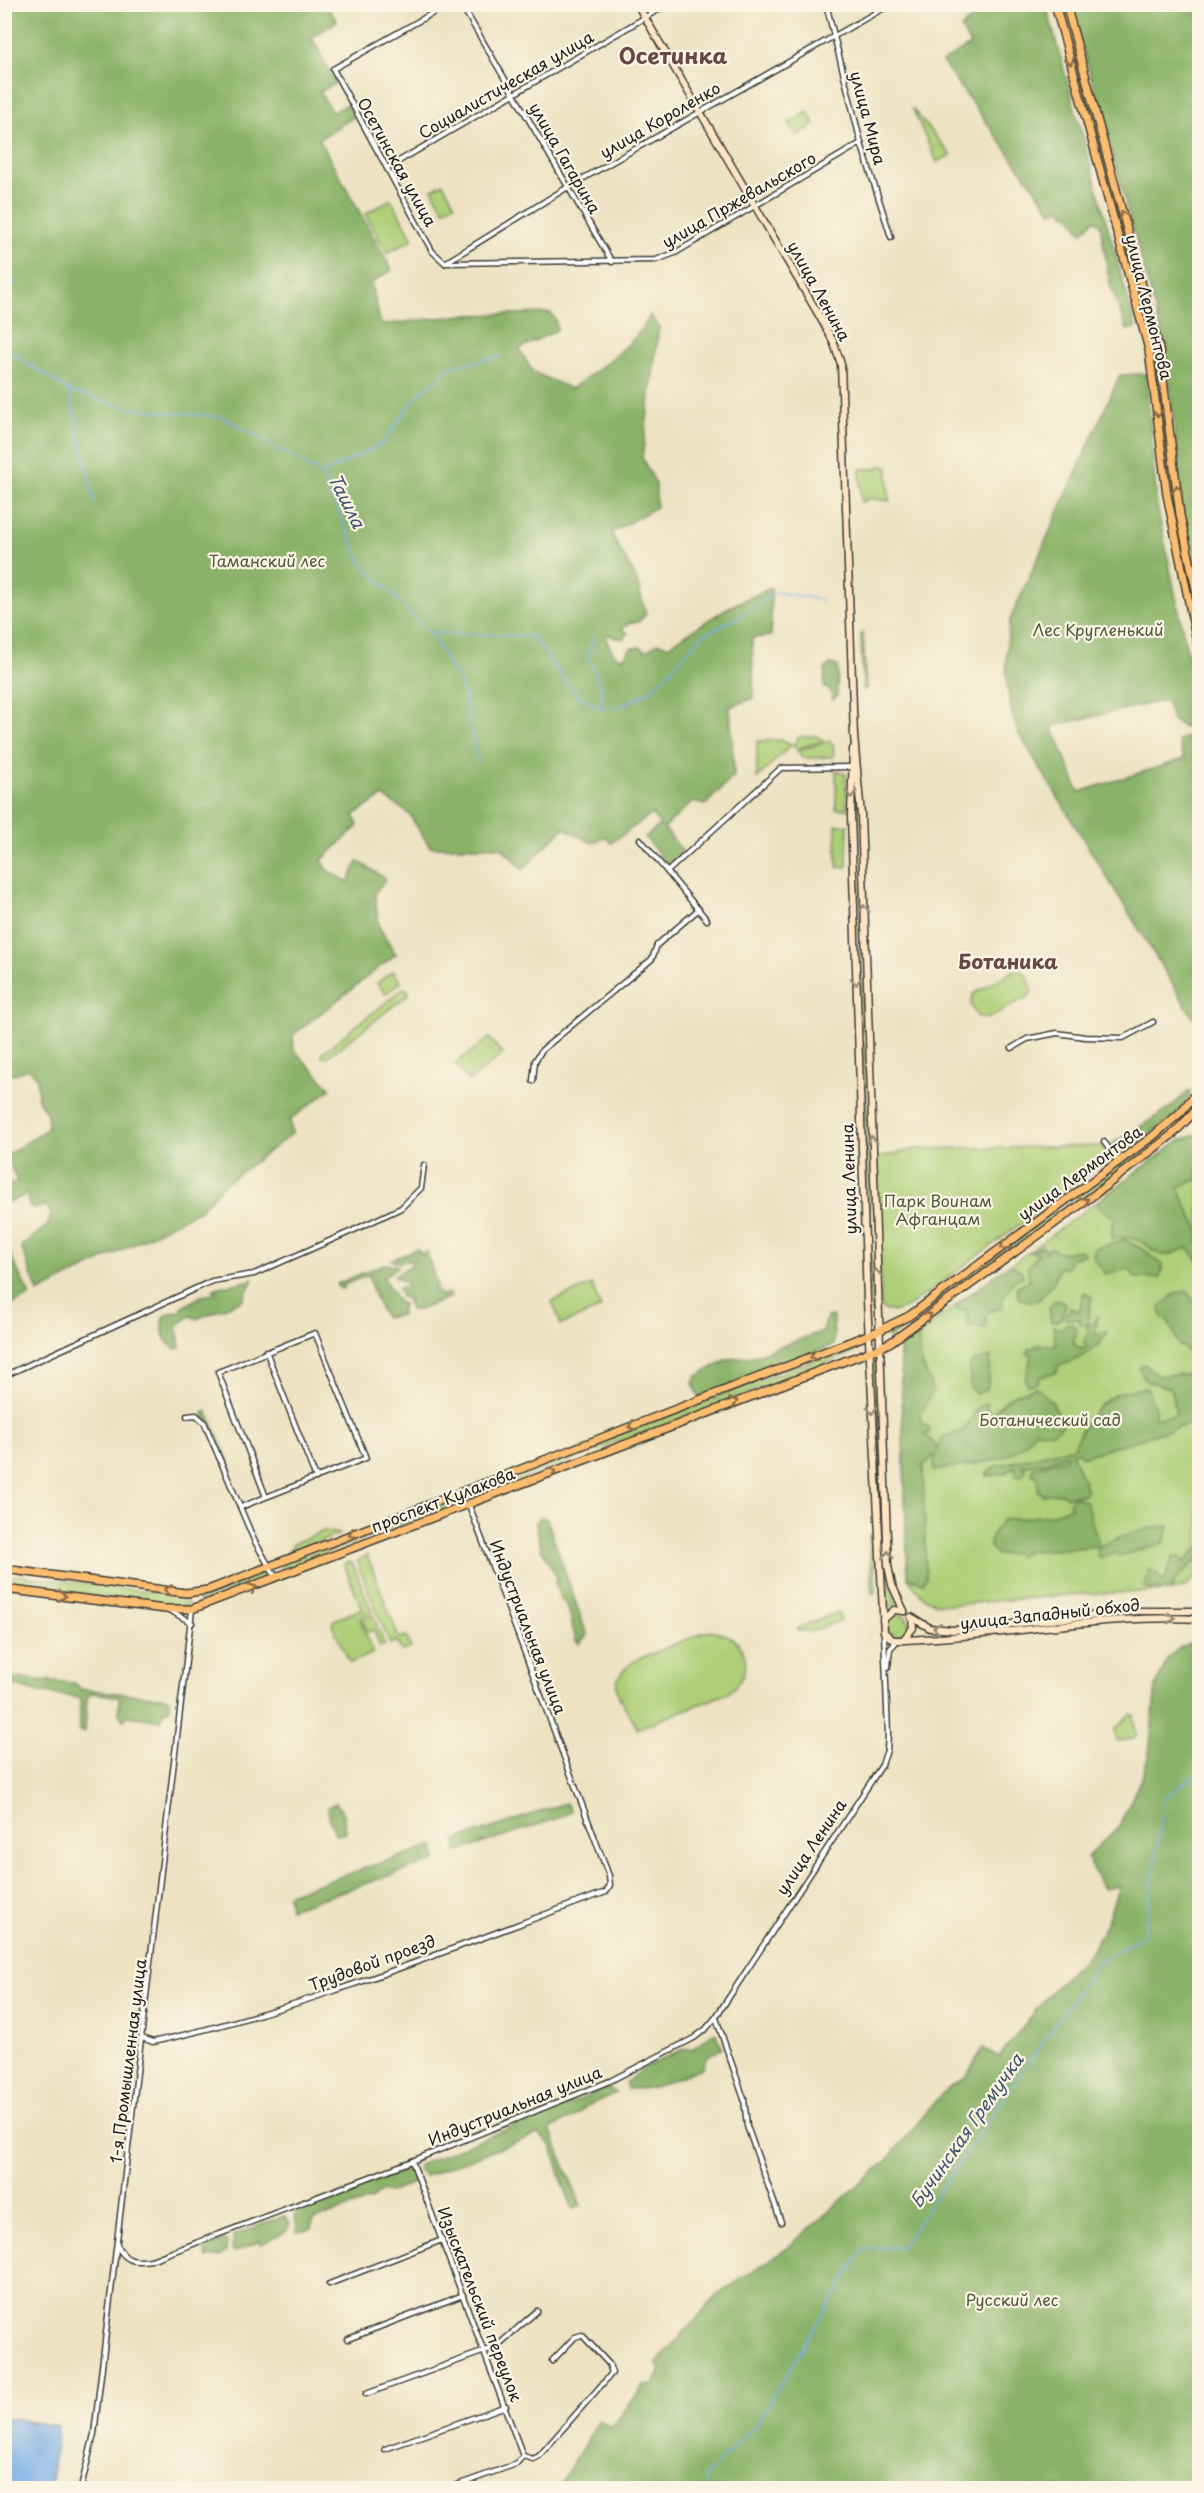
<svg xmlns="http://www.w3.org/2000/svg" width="1204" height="2493" font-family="'Playpen Sans',sans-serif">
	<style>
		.green { fill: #aecf78; stroke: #65764a; stroke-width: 1.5 }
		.forest { fill: #8ab268; stroke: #536742; stroke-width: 1.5 }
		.water { fill: #79aee7; stroke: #4a6582; stroke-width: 1.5 }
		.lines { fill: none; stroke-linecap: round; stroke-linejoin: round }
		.stream { stroke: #79aee7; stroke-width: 1.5 }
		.street-casing { stroke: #3b3a35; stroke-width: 7 }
		.secondary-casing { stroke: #3b3a35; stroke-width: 9 }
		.primary-casing { stroke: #3b3a35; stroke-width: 10 }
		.street { stroke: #fff; stroke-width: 4 }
		.secondary { stroke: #fee5c5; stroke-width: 6 }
		.primary { stroke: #fcbd6f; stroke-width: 7 }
		.oneway { stroke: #8c6c46 }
		.oneway2 { stroke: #988b79 }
		.labels { text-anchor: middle; stroke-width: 4.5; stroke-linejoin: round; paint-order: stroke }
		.street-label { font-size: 16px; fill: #1c1c1c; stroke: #fcf5e5 }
		.park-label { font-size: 16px; fill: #4f5b3c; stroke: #fcf5e5 }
		.water-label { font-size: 18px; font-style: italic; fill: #41566d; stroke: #fcf5e5 }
		.quarter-label { font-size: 20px; font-weight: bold; fill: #674845; stroke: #fcf5e5 }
		.district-label { font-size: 22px; font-weight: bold; fill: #674845; stroke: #fcf5e5 }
	</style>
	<rect width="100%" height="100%" fill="#fcf5e5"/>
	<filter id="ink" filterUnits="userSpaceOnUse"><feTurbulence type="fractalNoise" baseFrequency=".0167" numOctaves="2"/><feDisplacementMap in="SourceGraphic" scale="12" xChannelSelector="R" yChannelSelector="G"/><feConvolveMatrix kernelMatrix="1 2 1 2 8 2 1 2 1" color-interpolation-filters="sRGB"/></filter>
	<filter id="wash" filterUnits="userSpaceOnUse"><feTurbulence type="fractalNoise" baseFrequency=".008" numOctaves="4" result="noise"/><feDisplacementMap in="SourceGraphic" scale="24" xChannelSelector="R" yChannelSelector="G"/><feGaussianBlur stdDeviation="1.35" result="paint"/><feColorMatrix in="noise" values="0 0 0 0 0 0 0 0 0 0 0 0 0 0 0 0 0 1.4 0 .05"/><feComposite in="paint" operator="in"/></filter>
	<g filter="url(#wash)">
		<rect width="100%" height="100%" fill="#ede3c3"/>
		<g class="green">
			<path d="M1059,5H1062L1084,90L1082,88Z"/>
			<path d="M1085,94L1087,95L1154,348H1152Z"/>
			<path d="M912,108L951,155L937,162Z"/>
			<path d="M808,112L815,124L797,136L789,123Z"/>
			<path d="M443,183L455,204L444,210L432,189Z"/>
			<path d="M391,199L413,239L387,253L365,214Z"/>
			<path d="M1154,356H1157L1160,373L1175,513Z"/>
			<path d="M879,466H888L889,501L866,498V501L861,502L860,469H878Z"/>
			<path d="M1176,519L1199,623V638L1175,521Z"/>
			<path d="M817,736L823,741L796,749L793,745L799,737Z"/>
			<path d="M781,740L791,745L757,778V741Z"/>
			<path d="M830,741L833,744L834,757L803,758L797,750Z"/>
			<path d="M836,770L846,774L847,809H836Z"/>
			<path d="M854,794H857L864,1030H861Z"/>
			<path d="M836,825H848L847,867H837Z"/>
			<path d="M1015,970H1021L1029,979L1032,991L1029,996L987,1019L977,1016L971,1005L973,994Z"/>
			<path d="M393,971L401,982L385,994L377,983Z"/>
			<path d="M404,988L408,990L409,994L326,1058L322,1057V1053Z"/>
			<path d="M489,1038L503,1054L469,1081L455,1064Z"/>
			<path d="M862,1044H865L873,1313L871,1312Z"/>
			<path d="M1199,1095C1199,1115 1055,1222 1031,1234L1030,1231L1155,1139L1184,1115Z"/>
			<path d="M1199,1134V1574L1184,1587L1171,1591L1079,1594L949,1605C926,1603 920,1596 908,1577L900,1347L1180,1140Z"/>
			<path d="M1103,1146L1111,1157L911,1305C900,1310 892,1315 881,1308L877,1158L916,1149Z"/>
			<path d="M1025,1234L1028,1237L888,1339L887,1336Z"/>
			<path d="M592,1285L601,1308L561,1325L552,1301Z"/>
			<path d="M853,1345L857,1349L855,1352L282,1570V1564Z"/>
			<path d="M876,1362L886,1571L897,1604L885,1609L873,1363Z"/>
			<path d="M324,1531L340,1534L286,1555L294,1543Z"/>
			<path d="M367,1555L399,1638L406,1636L411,1648L402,1651L397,1641L390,1644L357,1562Z"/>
			<path d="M348,1562L353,1564L372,1612L359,1617L373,1653L350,1663L332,1624L334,1620L362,1609L344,1564Z"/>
			<path d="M267,1571L270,1577L198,1601L199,1598Z"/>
			<path d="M18,1575L183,1596L188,1603L182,1607L164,1605L9,1585L8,1578Z"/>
			<path d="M838,1612L841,1620L811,1632L798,1630V1628Z"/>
			<circle cx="898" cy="1625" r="11"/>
			<path d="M373,1615L385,1645L380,1647L374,1630L367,1632L362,1619Z"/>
			<path d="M715,1631C749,1639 756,1671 728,1693L637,1729C627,1702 597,1687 636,1660L705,1632Z"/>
			<path d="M1131,1714L1134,1715L1136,1736L1134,1739L1117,1741L1115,1729Z"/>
		</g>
		<g class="forest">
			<path d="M5,5H326L337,21L312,38L336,83L320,92L332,113L347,104L355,116L319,139L392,270L371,283L381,325L464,315L551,313L556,321L557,330L519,349L533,372L571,389C596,371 638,343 650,315L659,327L642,458L656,484V507L611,533L636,578L646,614L638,622H631L622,629L628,633L624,638H615L607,634L605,637L614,654L622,659L631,648L640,647L646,651L658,643L668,646L729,607L771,588V636L752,638L754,698L730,707L734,776L705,805L692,802L664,828L683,852L668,865L645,837L660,825L652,814L611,843L606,837L592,843L564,828L523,869L501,847H430L409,814L383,796L354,815L358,826L322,860L327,870L348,882L358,861L386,879L375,893L379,927L396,954L293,1035L294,1050L331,1089L290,1120L292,1134L221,1187L200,1210L38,1293L21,1246L48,1225L51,1214L46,1205L35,1209L29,1206L27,1194L5,1204L4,1183L7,1186L17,1181L6,1156L48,1128L47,1114L38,1100L37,1077L29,1069L4,1077Z"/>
			<path d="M989,5H1046L1136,328L1127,330L1110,284L1100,224L1094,220L1082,233L1073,219L1060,209L1052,212L942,62L970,45L961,28Z"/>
			<path d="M1071,5H1199V587L1183,512L1169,380L1161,331Z"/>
			<path d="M1146,374L1157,506L1199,709V724L1186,728L1172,720L1166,700L1052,726L1079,792L1184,759L1178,740L1199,734V1027L1019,734C1004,698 1004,658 1010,620L1120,375Z"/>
			<path d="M863,632L866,689L863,690L861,634Z"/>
			<path d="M830,664L838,666L837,696L833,700L829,689L824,688L825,669Z"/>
			<path d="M1190,1090C1192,1109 1137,1143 1122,1154H1116L1110,1145L1167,1110Z"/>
			<path d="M1199,1134V1179L1178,1187L1199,1232V1262L1188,1247C1151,1267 1160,1245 1131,1238C1126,1237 1118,1239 1112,1239V1225L1115,1218L1097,1206L1098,1201L1180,1140Z"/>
			<path d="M1124,1240L1144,1250L1163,1265L1160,1278H1135L1130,1269L1104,1274L1101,1267L1095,1262L1093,1253L1096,1248Z"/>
			<path d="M4,1242L30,1296L5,1308H4Z"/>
			<path d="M1043,1246L1045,1252L1050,1248L1064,1253L1080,1250L1085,1254L1071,1259L1067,1268H1059L1055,1280L1039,1300L1029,1301L1018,1298L1017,1286L1029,1281L1028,1267L1038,1254L1030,1252Z"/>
			<path d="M417,1249L422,1254L427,1252L437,1286L433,1290L438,1291L440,1296L448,1293L451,1297L419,1310H410L406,1298L401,1297L398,1288L407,1286L405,1282L394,1276L413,1264L411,1261L396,1262L391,1260Z"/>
			<path d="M384,1264L399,1266L383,1277L398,1302L403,1304L401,1315L385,1318C377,1304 371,1290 369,1275L345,1284L344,1289L339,1288L337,1284Z"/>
			<path d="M1010,1264L1022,1272L1023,1277L1015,1279L1003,1298L1002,1308L987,1312L985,1328L968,1327L967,1310L957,1311V1304Z"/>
			<path d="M253,1279L243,1300L197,1319L190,1316L177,1326L180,1348L176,1349C160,1338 164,1336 162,1319L169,1313L181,1312L182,1308L201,1296L215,1294L213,1290C226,1282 239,1286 253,1279Z"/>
			<path d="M1187,1291L1199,1308V1354L1197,1350L1186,1351L1183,1346L1180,1347L1168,1320L1162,1318L1160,1307L1176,1293Z"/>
			<path d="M1084,1292L1092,1297L1087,1324L1091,1325L1098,1315L1095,1333L1099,1335L1106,1330V1336C1095,1351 1076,1361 1058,1366L1057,1372L1040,1377L1037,1383L1028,1385L1025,1380L1032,1354H1027L1029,1349L1038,1345H1056L1053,1326L1061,1329L1066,1324L1072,1323L1077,1330L1073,1343L1082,1349L1086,1347L1084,1342L1089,1332L1086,1325L1080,1324V1319H1064L1065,1313L1069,1312L1070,1307L1079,1312Z"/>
			<path d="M1061,1300L1066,1305L1060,1320L1051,1322L1049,1308L1055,1301Z"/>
			<path d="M833,1316L834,1345L699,1397L693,1383L697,1376L728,1359L754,1356L823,1331L827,1317Z"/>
			<path d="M916,1335L919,1338C917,1362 927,1371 933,1391L920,1416L922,1423L930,1428V1433H924L937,1446V1451L943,1437L964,1430L976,1410L986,1403L990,1414L1013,1395L1036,1387L1052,1402L1063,1424L1053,1433L1035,1431C1015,1466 967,1463 933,1471L935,1455L923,1466L926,1577L923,1583L908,1577L900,1347Z"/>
			<path d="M991,1356L987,1390L976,1394L971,1389L969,1371L971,1363Z"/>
			<path d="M1199,1356V1421L1081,1457L1080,1452L1072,1453L1087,1490L1086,1494L1067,1497L1061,1493L1042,1495L1038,1491L1037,1477L1032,1474L1033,1468L1064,1459L1067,1457L1065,1455L1047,1462L1021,1466L1026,1469L1022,1476H1016V1467L1003,1474L987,1476V1473L996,1466L1075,1447C1076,1436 1082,1430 1087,1421C1105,1397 1116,1390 1147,1388L1155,1408V1419L1176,1414L1171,1388L1146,1381L1139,1368L1145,1364L1158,1376L1195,1373Z"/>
			<path d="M207,1411L232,1470L229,1471L203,1413Z"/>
			<path d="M1075,1496L1086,1502L1099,1546L1023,1552L1020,1556L1015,1553L997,1555L990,1547L991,1536L1002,1520L1050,1515L1071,1507L1069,1502Z"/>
			<path d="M540,1517L547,1519L587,1635L579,1644L576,1641L568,1607L560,1598L555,1583L558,1580L541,1548L536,1523Z"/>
			<path d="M1169,1526L1164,1543L1119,1556L1115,1553L1099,1558L1096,1549C1118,1535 1144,1528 1169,1526Z"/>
			<path d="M874,1533L876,1592L872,1593L869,1534Z"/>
			<path d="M1199,1547V1558L1176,1579L1171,1591L1146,1589L1143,1585L1146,1582L1149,1569L1158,1574L1161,1580L1165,1578L1174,1556H1180L1185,1562Z"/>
			<path d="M1199,1640V2488H558L599,2420L611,2428L644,2386L654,2385L660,2369L656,2364L717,2295L786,2249L887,2160L947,2088L966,2077L983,2048L999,2057L1048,1995L1092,1950L1107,1921L1119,1886L1103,1889L1087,1857L1119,1826L1144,1772L1149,1753L1156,1686L1168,1658L1181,1647Z"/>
			<path d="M5,1677L75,1683L81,1689L168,1698L170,1708L163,1712L160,1721L129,1716L123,1720L119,1713V1697L92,1693L87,1698L85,1732L80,1731V1698L37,1692L5,1683Z"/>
			<path d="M336,1803L343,1814L346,1831L336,1835L330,1821L328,1807Z"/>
			<path d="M566,1803L571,1811L564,1816L457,1852L456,1840Z"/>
			<path d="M434,1845L436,1860L290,1909L288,1894Z"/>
			<path d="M713,2033H716L722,2047L707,2057L702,2068L652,2088L627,2089L626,2083L644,2068L683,2049L694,2048Z"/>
			<path d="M608,2088L616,2093L585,2107L580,2114L550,2129L581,2206L573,2209L561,2178L552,2146L538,2134L425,2176L418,2170V2165Z"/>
			<path d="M408,2169L416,2181L413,2183L389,2193L382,2191L373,2199L314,2220L310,2230L297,2232L295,2212Z"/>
			<path d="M285,2216L290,2223L287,2231L261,2244L259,2241L236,2252L232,2250L234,2235Z"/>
			<path d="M224,2240L227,2243L226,2252L220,2257L207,2258L204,2248Z"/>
		</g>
		<path class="water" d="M5,2418L58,2426L50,2488H5Z"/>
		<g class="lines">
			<g class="stream">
				<path d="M4,287L17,282"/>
				<path d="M4,348L69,391L133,409L223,417L321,474L362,563L430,633L532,636L576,695L603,708L620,707L653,689L703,635L739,617L776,592L822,600"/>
				<path d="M69,391L95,504"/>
				<path d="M323,474L383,443L415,398L451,367L501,356"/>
				<path d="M430,633L461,685L478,763"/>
				<path d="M594,635L588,656L601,687L603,708"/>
				<path d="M708,2488L704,2478L757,2423L863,2249L901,2247L1099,1961L1144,1936L1165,1797L1198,1773L1200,1758"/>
			</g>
		</g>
	</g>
	<g filter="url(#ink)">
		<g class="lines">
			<defs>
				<g id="street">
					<path d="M461,4L612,262"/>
					<path d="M826,4L861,143L891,237"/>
					<path d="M387,168L668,4"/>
					<path d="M445,263L568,187L891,4"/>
					<path d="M445,263L432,251L333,69L449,4"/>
					<path d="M446,263L656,260L675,253L861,143"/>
					<path d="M640,839L707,920"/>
					<path d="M668,871L781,768L852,767"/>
					<path d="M1012,1048L1027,1039L1057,1033L1085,1037L1123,1038L1153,1022"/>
					<path d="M533,1081L535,1061L542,1050L652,959L657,945L699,909"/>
					<path d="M1104,1142L1118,1161"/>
					<path d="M266,1351L316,1478"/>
					<path d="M4,1376L212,1281L254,1274L352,1231L401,1208L421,1188L424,1165"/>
					<path d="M187,1416L196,1415L204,1422L254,1540L276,1578"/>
					<path d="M241,1507L266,1497L218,1372L315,1333L366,1458L266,1497"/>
					<path d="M171,1611L192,1623"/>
					<path d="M888,1667L890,1649L897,1641"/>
					<path d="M716,2018L744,2099L747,2126L781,2222"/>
					<path d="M142,2038L153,2042C308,2008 457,1946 606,1892L610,1885L609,1876L469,1505"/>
					<path d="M412,2161L523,2456"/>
					<path d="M117,2245C125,2261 134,2263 151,2260L412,2161L610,2081L694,2038L706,2029L716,2017L882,1765L887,1750L888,1733L884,1633"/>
					<path d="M329,2284L442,2240"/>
					<path d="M348,2339L463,2295"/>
					<path d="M366,2394L496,2347L537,2311"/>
					<path d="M385,2449L506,2406"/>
					<path d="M523,2456L533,2459L539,2456L612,2373L609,2364L582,2335L575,2337L552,2361"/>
					<path d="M81,2488L94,2434L192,1610"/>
					<path d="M449,2488L516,2464L523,2456"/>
				</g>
				<g id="secondary">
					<path d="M637,4L820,317L833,341L841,364L854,736L861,815L888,1566L892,1585L904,1611"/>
					<path d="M853,749L851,816L867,1301L884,1632L893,1640H903L913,1628L912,1618"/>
					<path d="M911,1617L930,1628L954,1630L1138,1611H1200"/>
					<path d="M883,1620L894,1610L904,1611"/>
					<path d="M904,1640C1003,1637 1101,1614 1200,1619"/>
				</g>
				<g id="primary">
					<path d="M1055,4L1149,350L1167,495L1200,656"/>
					<path d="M1066,4L1159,348L1180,515L1200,608"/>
					<path d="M4,1569L186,1593L208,1590L878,1331L909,1316L1153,1136L1181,1112L1200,1088"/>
					<path d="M4,1589L165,1609H192L879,1348L891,1342L1095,1194L1174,1133L1200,1106"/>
				</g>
			</defs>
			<use href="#street" class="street-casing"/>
			<use href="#secondary" class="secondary-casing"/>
			<use href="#primary" class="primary-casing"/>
			<use href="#street" class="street"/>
			<use href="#secondary" class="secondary"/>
			<use href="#primary" class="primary"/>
		</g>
		<defs><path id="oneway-chevron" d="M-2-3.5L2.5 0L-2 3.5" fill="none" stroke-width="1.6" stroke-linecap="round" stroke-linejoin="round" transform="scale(1.5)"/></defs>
		<g class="oneway">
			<use href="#oneway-chevron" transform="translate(1070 61) rotate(75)"/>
			<use href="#oneway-chevron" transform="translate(1123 215) rotate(-105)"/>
			<use href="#oneway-chevron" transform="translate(1158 413) rotate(84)"/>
			<use href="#oneway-chevron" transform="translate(1177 489) rotate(-98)"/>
			<use href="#oneway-chevron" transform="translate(1085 1201) rotate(-36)"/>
			<use href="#oneway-chevron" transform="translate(1004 1246) rotate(143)"/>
			<use href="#oneway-chevron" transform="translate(928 1316) rotate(-36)"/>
			<use href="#oneway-chevron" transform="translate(814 1356) rotate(159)"/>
			<use href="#oneway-chevron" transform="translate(734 1402) rotate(-21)"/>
			<use href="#oneway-chevron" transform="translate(632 1426) rotate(159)"/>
			<use href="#oneway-chevron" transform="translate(552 1472) rotate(-21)"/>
			<use href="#oneway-chevron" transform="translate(352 1534) rotate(158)"/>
			<use href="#oneway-chevron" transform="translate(253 1588) rotate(-21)"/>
			<use href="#oneway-chevron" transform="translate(168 1590) rotate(-172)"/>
			<use href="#oneway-chevron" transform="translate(62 1596) rotate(7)"/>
		</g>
		<g class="oneway2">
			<use href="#oneway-chevron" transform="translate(851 794) rotate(90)"/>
			<use href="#oneway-chevron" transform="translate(864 909) rotate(-92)"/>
			<use href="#oneway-chevron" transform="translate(856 981) rotate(88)"/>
			<use href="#oneway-chevron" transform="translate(872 1140) rotate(-92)"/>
			<use href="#oneway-chevron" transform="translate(876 1273) rotate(-92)"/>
			<use href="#oneway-chevron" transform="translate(872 1410) rotate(87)"/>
			<use href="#oneway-chevron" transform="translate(888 1555) rotate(-92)"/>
			<use href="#oneway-chevron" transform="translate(1171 1618) rotate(1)"/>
			<use href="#oneway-chevron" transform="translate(937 1628) rotate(-170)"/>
		</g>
	</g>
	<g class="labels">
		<g class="street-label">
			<text transform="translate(506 85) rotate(-30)" y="6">Социалистическая улица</text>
			<text transform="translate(868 118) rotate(75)" y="6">улица Мира</text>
			<text transform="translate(660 120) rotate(-30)" y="6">улица Короленко</text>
			<text transform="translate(565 158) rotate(60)" y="6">улица Гагарина</text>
			<text transform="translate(397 162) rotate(61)" y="6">Осетинская улица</text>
			<text transform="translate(739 200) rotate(-30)" y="6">улица Пржевальского</text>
			<text transform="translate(819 291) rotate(61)" y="6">улица Ленина</text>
			<text transform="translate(1149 307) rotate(76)" y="6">улица Лермонтова</text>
			<text transform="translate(1080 1173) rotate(-36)" y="6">улица Лермонтова</text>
			<text transform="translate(849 1179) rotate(-92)" y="6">улица Ленина</text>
			<text transform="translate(443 1500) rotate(-21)" y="6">проспект Кулакова</text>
			<text transform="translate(1050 1614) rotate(-6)" y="6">улица Западный обход</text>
			<text transform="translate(528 1627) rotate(69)" y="6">Индустриальная улица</text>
			<text transform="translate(811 1847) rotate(-56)" y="6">улица Ленина</text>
			<text transform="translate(372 1963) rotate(-20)" y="6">Трудовой проезд</text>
			<text transform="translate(128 2061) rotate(-83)" y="6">1-я Промышленная улица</text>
			<text transform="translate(515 2106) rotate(-22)" y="6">Индустриальная улица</text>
			<text transform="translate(480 2304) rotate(69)" y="6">Изыскательский переулок</text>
		</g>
		<g class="park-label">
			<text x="267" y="567">Таманский лес</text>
			<text x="1098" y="636">Лес Кругленький</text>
			<text x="938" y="1207">Парк Воинам<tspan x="938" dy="18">Афганцам</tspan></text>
			<text x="1050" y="1426">Ботанический сад</text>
			<text x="1012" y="2306">Русский лес</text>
		</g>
		<g class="water-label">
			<text transform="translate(346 501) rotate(63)" y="6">Ташла</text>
			<text transform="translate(967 2131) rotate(-55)" y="6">Бучинская Гремучка</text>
		</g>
		<g class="quarter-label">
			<text x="1008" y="969">Ботаника</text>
		</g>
		<g class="district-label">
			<text x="673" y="64">Осетинка</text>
		</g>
	</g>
	<rect width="1204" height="2493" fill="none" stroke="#fcf5e5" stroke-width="24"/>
</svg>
